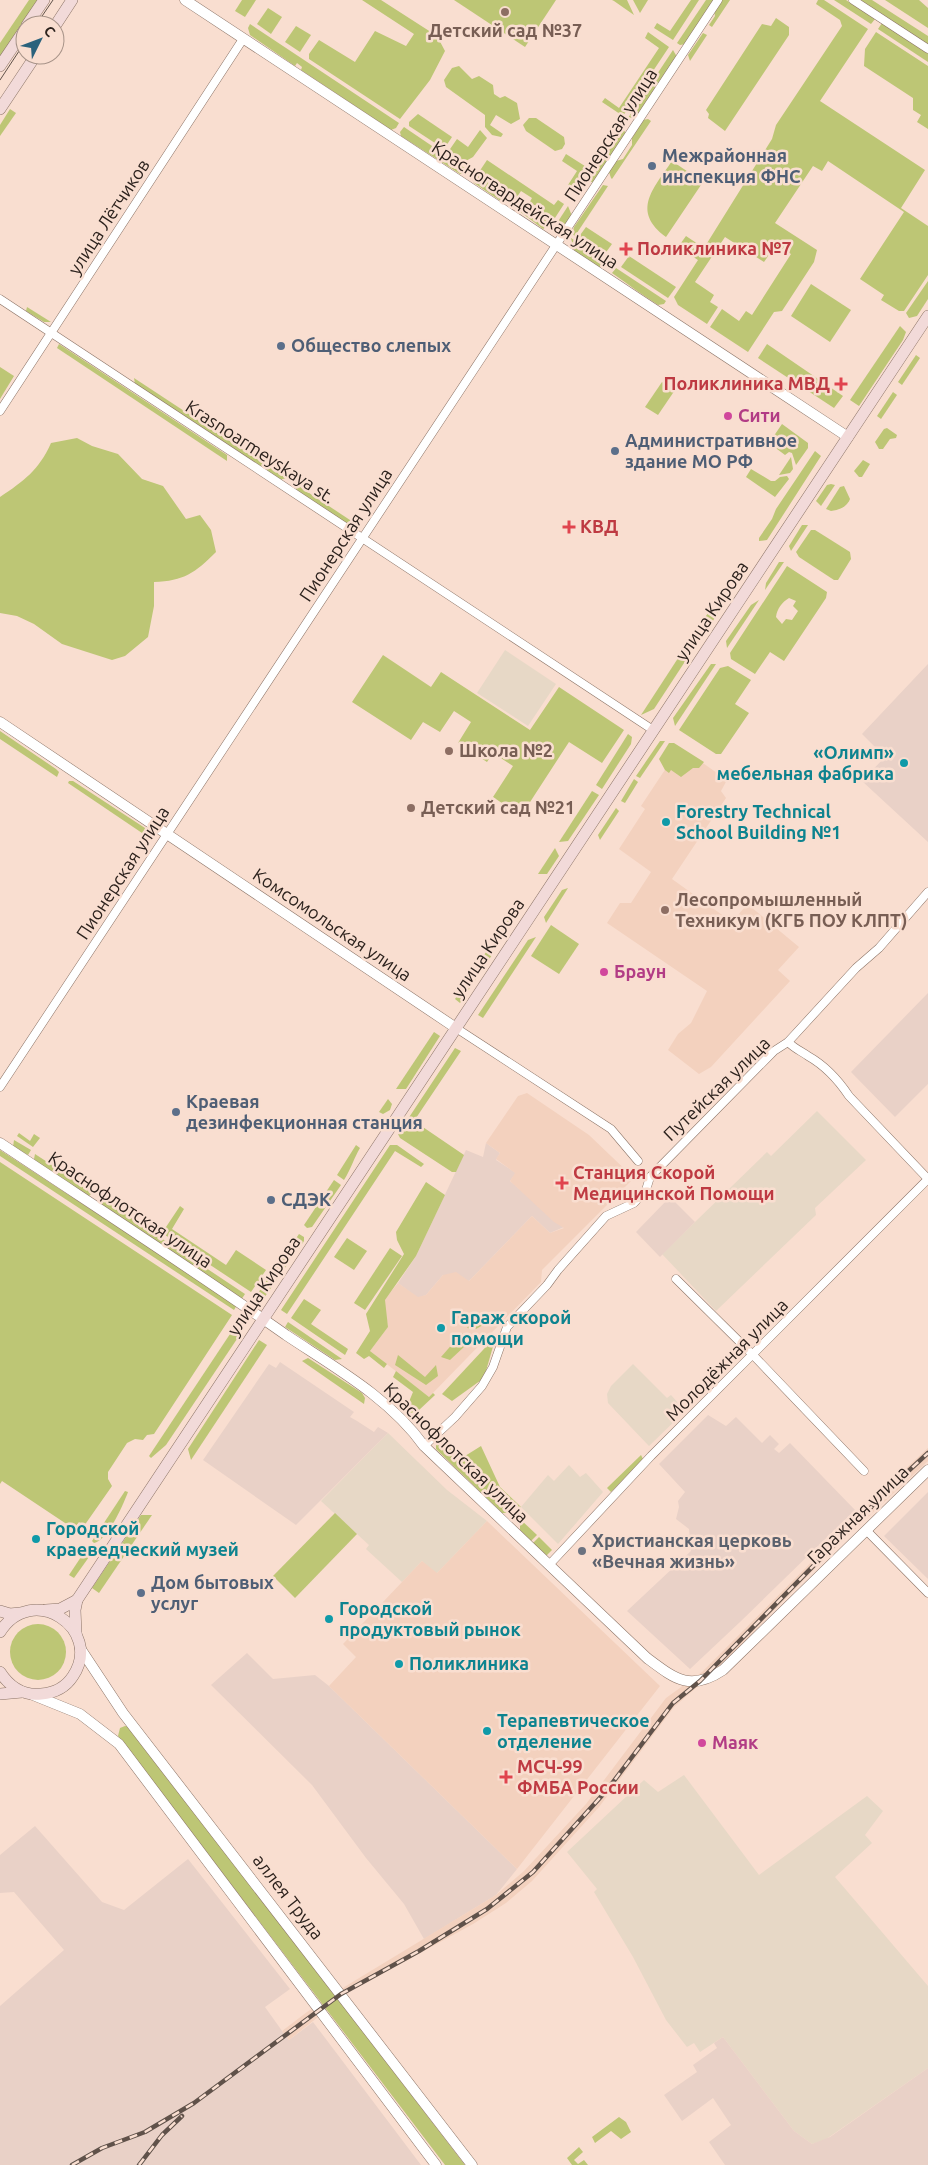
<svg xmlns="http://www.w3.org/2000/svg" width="928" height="2165" font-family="Ubuntu,sans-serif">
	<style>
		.commercial { fill: #e7d8c6 }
		.industrial { fill: #e9d1c7 }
		.built { fill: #f3d1be }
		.green { fill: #bdc675; fill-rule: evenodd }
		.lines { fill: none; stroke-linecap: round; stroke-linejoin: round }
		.minor-casing { stroke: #8c7467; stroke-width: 9 }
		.tertiary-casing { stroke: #8c7467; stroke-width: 11 }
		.secondary-casing { stroke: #8c7467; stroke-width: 12 }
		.minor { stroke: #fff; stroke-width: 8 }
		.tertiary { stroke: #fff; stroke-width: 10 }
		.secondary { stroke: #f2dad9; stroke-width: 11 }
		.tram { stroke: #60524a; stroke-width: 1 }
		.rail-casing { stroke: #60524a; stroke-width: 4.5 }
		.rail { stroke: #f9ded0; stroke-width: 2.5; stroke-dasharray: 8; stroke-linecap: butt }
		.education-dot { fill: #8d6e63; stroke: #f9ded0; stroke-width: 2 }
		.service-dot { fill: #5c6f8a; stroke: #f9ded0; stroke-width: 2 }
		.health-dot { fill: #e0444e; stroke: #f9ded0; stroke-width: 2 }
		.hotel-dot { fill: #d1479c; stroke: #f9ded0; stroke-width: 2 }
		.culture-dot { fill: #0f9aa8; stroke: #f9ded0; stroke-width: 2 }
		.worship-dot { fill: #6b7280; stroke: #f9ded0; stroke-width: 2 }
		.labels { text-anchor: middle; stroke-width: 5; stroke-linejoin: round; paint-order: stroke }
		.education-label { font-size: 18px; font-weight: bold; fill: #785e54; stroke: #f9ded0; text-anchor: start }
		.street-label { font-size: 18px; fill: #2c221d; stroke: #f9ded0 }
		.service-label { font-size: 18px; font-weight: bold; fill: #4e5e75; stroke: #f9ded0; text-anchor: start }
		.health-label { font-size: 18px; font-weight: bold; fill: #be3a42; stroke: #f9ded0; text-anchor: start }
		.hotel-label { font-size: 18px; font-weight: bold; fill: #b23c85; stroke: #f9ded0; text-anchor: start }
		.culture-label { font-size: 18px; font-weight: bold; fill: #0d838f; stroke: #f9ded0; text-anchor: start }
		.worship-label { font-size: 18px; font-weight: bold; fill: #5b616d; stroke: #f9ded0; text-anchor: start }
	</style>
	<rect width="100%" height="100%" fill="#f9ded0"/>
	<g class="commercial">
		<path d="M505,650L556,684L528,726L477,693Z"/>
		<path d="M817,1111L866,1160L815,1208L816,1215L716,1311L662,1254L767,1152L771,1156Z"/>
		<path d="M633,1364L667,1398L671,1395L685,1411L649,1446L608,1403L607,1394L611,1386Z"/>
		<path d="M388,1433L447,1490L487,1521L436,1574L422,1561L402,1582L366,1549L369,1545L321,1501Z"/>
		<path d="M569,1465L580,1477L586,1473L603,1492L558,1544L521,1507L548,1475L554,1481Z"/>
		<path d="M684,1775L759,1875L867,1796L883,1811L865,1835L872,1843L835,1877L928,1986V2068L825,2140L812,2144L794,2131L723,2037L700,2052L694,2043L687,2047L666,2020L633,1957L594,1892L597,1889L567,1852L644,1780L658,1792Z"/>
	</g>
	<g class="industrial">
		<path d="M928,664V842L862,781L885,757L862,734Z"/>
		<path d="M928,993V1084L895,1117L851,1072Z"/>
		<path d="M486,1143L500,1153L496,1160L516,1173L510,1181L564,1227L550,1233L532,1216L469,1281L443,1275L426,1295L418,1298L398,1283L416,1256L466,1150L483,1157Z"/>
		<path d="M670,1197L695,1222L660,1257L636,1232Z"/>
		<path d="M280,1362L354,1412L350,1417L357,1421L374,1432L378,1427L388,1433L296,1525L203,1460L269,1364L276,1368Z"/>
		<path d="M708,1415L726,1426L736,1417L762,1443L770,1435L779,1444L774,1449L779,1453L790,1443L855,1510L740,1622L690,1669L627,1611L691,1551L689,1529L676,1519L679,1507L678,1501L685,1492L659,1464Z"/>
		<path d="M928,1492V1579L884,1536Z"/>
		<path d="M247,1653L273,1679L315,1675L329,1686L517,1869L496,1895L424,1939L404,1904L366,1858L312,1785L211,1685Z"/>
		<path d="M35,1826L102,1902L124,1910L188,1859L290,1989L265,2007L285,2035L289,2040L313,2022L421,2165H0V2006L64,1950L14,1892L0,1893V1855Z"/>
		<path d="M723,2037L794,2131L812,2144L830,2137L928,2068V2165H725L709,2142L731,2125L713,2098L682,2121L664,2095L697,2072L693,2065L717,2048L714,2043Z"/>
	</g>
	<g class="built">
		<path d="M680,747L727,780L721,791L726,798L672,879L732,922L744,908L745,902L799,947L778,970L790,981L711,1067L699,1074L668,1050L678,1034L691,1023L707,991L607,923L620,903H631L651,872L619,849L645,809L641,806Z"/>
		<path d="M527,1093L589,1135L634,1178L542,1270L541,1282L429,1397L370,1351L388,1327L384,1300L398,1283L418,1297L426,1295L443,1275L456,1272L469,1281L532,1216L550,1233L564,1228L554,1222L510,1181L515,1173L496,1159L500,1153L486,1143L518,1096Z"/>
		<path d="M928,1448V1461L831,1552L711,1675L674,1707L599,1807L532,1881L506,1903L473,1924L351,1991L289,2040L282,2031L307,2012L346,1986L496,1895L524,1871L586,1804L666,1698L702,1672L887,1486Z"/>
		<path d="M487,1521L660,1686L517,1869L329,1686L356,1657L343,1644L422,1561L437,1573Z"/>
	</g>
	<g class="green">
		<path d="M29,0H38L0,57V43Z"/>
		<path d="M242,0H256L245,17L235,11Z"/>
		<path d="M362,0H381L437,36L445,51L430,80L400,119L309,59V54L319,40L355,62L375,31L406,46L414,34Z"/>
		<path d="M454,0H556L525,47Z"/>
		<path d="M612,0H627L634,15L614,1Z"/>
		<path d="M633,0H648L640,13Z"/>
		<path d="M691,0H699L673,40L654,28L657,23L670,31Z"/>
		<path d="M706,0H715L686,44L680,45L677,43Z"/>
		<path d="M722,0H730L712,27L709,25L715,16L714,11Z"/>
		<path d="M818,0H824L868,29L820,101L925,170L901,208L928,226V275L904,311H899L881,300L884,295L860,279L904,212L828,161L822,171L813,166L775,223L817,250L814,262L782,311L774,312L748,352L710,327L722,309L739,321L746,311L752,315L791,254L776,245L764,262L725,237L695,282L714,295L710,302L718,307L707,324L678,305L674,297L698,260L678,247L686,236L704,248L772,139L776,125L842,26L840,20L816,4Z"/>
		<path d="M834,0H846L875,19L871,24Z"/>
		<path d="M861,0H872L928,36V46L860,2Z"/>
		<path d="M885,0H919L928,8V28Z"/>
		<path d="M268,8L282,17L271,34L257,24Z"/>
		<path d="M776,18L789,27V35L725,131L708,118L709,114L706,110L762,24L771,26Z"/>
		<path d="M882,23L928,53V62L878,29Z"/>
		<path d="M250,24L399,123L396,128L391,130L301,70L302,67L297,63L295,66L250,35L248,28Z"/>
		<path d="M296,26L311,35L300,52L285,42Z"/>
		<path d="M648,32L669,47L623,116L602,102L605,98L619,108L659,48L645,38Z"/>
		<path d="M876,32L928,66V129L917,122L921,115L913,110V98L864,66L865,49Z"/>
		<path d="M703,33L707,35L690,61L688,55Z"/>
		<path d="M673,50L677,57L637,117L628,118Z"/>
		<path d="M459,66L472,79L479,76L493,85L494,94L500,98L505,96L517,103L520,119L511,124L496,115L490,125L503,134L501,137L492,135L485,127V115L446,87L444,80L452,68Z"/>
		<path d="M10,109L16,113L0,136V125Z"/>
		<path d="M418,114L452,137L446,146L441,147L409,126V122Z"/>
		<path d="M529,118H536L564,137L565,144L562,149L555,151L526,131L523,125Z"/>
		<path d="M648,119L651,121L612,179L611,178L609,172L616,161L623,159L632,145V138L643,120Z"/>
		<path d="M404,127L466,169L463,173L460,174L401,136L400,132Z"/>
		<path d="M621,127L626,133L594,182H585Z"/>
		<path d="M480,130L487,138L473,157L464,162L448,152L457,139L468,147Z"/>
		<path d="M566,154L588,168L574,189L568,185L577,171L562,161Z"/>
		<path d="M487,160L554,205L558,200L564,204L553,221L528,205L532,198L521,191L517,197L479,172Z"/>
		<path d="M672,161L703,182L666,237C631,211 653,189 672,161Z"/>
		<path d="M475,174L551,224L543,229L506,201L502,202L474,183L472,179Z"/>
		<path d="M603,185L608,186L575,236L572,234L574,227Z"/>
		<path d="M568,206L572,216L563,227L557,223Z"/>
		<path d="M586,227L612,244L604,255L578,238Z"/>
		<path d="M571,238L605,260L600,268L574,251Z"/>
		<path d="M629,256L676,287L668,298L621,267Z"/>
		<path d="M616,268L666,301L664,304L658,305C642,295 628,284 612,273Z"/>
		<path d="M928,281V299L917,316L909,318L906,313Z"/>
		<path d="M811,284L851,310L830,342L791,316Z"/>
		<path d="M27,307L51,322H44L26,311Z"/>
		<path d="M900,326L906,332L903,340L859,406L850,400Z"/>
		<path d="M59,344L227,455V461L57,348Z"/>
		<path d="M767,344L843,396L834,408L758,358Z"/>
		<path d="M916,355L920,358L902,385L898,382Z"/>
		<path d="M0,367L14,376L0,399Z"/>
		<path d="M134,378L286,478L280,480L135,384Z"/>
		<path d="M662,382L675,390L658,415L645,407Z"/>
		<path d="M893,392L897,395L881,419L877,416Z"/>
		<path d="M782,424L808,443V448L796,465L792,453L789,452L785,455L769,443Z"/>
		<path d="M887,428L897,435L896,438L890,439L883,449H879L875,442L884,429Z"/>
		<path d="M77,438L92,446L118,454L142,479L163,486L186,519L200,515L211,530L216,552C195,573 184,581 154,582V606L148,637L125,656L112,660L62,644L34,624L17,616L0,613V497C24,481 39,470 51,443Z"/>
		<path d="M815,451L821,456L767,540L759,541V538L772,519L776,509Z"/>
		<path d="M791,457L793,469L790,473L779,475Z"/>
		<path d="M863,460L870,464L862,477H859L854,471Z"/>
		<path d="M751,469L771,481H775L780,477L787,476L789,479L775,497L746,477Z"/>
		<path d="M294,483L353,522L350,526L297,491Z"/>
		<path d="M831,484L835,485L821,506L816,501L827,485Z"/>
		<path d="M844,486L850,499C847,507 839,510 831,511L826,509L840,487Z"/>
		<path d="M802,525H808L791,551L789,546Z"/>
		<path d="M811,530H815L850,552L851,559L838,580H834L799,557L796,552Z"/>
		<path d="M779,562H784L765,590L766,583Z"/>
		<path d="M787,566L827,592L826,598L784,661L770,652L755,674L731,659L730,653ZM789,598L796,601L793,606L798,611L792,620L786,619L782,624L776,617C777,609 782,602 789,598Z"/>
		<path d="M759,600L727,648L726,641L751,605Z"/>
		<path d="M713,609L717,610L718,613L700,641L692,642L690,640L710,610Z"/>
		<path d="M684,649L688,656L686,660L654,709L641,715Z"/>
		<path d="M383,655L431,687L441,672L530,730L559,687L624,730L602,763L569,742L521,816L493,797L513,766L493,753L487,762L458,743L471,722L454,711L440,732L423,722L411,740L352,702Z"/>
		<path d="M711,664H716L675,726L673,718Z"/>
		<path d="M728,666L751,680L735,704L749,713L721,754H716L679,730L720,668Z"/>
		<path d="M0,731L56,769L59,772L57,777L0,739Z"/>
		<path d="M628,734L632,737L631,744L602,789L596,785Z"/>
		<path d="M660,741H665L640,778L636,776Z"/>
		<path d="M669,743H674L704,762L699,768H693L681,777L671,770L669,773L665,770L659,759Z"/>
		<path d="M634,779L638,782L625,803L621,801Z"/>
		<path d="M69,781H73L145,828L146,830L145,835L68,783Z"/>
		<path d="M592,791L599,795L568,841L559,842Z"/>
		<path d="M616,808L619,811L600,840L598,835Z"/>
		<path d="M555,848L559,856L547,874H538Z"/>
		<path d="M568,888L546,923L544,917L562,890Z"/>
		<path d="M510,916L512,923L503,936H497Z"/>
		<path d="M551,925L579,944L559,974L531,956Z"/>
		<path d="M536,937L483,1018L478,1015L528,940Z"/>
		<path d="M490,946L492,955L460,1003L455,999Z"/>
		<path d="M434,1032L440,1036L406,1089H396Z"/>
		<path d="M455,1048L461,1051L414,1121L464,1155L456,1172H452L400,1138L398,1134Z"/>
		<path d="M388,1099L392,1104L390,1110L383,1114L379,1112Z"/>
		<path d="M19,1133L30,1141L34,1134L40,1138L33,1147L17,1136Z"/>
		<path d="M14,1140L31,1150L28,1155L13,1147Z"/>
		<path d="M356,1145L360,1148C354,1158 351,1169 344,1180L337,1175Z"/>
		<path d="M390,1145H397L424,1164L421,1167L395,1151L287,1314L281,1310Z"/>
		<path d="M0,1150L237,1305L234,1310L0,1156Z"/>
		<path d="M35,1154L93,1192L88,1197L36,1162L34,1159Z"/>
		<path d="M0,1162L232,1315L154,1434L147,1435L143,1440L135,1439L127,1443L108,1472V1479L112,1486L84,1526L79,1522L74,1529L2,1481L0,1484Z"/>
		<path d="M334,1180L341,1185L312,1227L307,1228L304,1225Z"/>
		<path d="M426,1182L445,1195L416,1256L385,1300L388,1327L370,1351L387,1364L384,1368L369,1356L364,1359L356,1353L370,1331L366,1314L404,1254L397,1240L396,1232Z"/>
		<path d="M101,1198L245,1294L241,1300L99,1204Z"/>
		<path d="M180,1206L184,1209L172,1229L226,1265L236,1250L266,1270L251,1292L162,1233Z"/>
		<path d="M299,1234L304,1237V1241L299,1249L292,1244Z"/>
		<path d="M347,1238L367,1251L354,1270L334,1257Z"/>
		<path d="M390,1248L402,1256L365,1310L354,1303Z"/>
		<path d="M283,1257L289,1262L264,1298L258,1293Z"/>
		<path d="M304,1299L321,1310L311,1324L348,1349L345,1355L291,1318Z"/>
		<path d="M482,1312L485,1318L483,1325L476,1329L467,1328Z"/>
		<path d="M288,1322L342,1359L335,1360L285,1327Z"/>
		<path d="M236,1325L243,1330L166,1445L151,1458L149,1456Z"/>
		<path d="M462,1333L466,1340L465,1346L450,1360L441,1357Z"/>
		<path d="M496,1336L484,1378L452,1401L442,1394Z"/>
		<path d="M259,1340L267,1345L191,1460L188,1449Z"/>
		<path d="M398,1355L425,1377L436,1365L438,1376L426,1385L395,1365Z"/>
		<path d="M308,1358L362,1393L365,1398L364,1404L302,1361Z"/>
		<path d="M396,1371L429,1397L433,1393L435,1395L418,1411L410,1413L406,1409L413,1392L393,1377Z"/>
		<path d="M436,1440L465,1456L481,1446L500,1487L521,1507L515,1513H502L436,1449Z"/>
		<path d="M641,1455L643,1459L611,1492L607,1488Z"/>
		<path d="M125,1491L128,1492C123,1505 108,1540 94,1543L92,1541Z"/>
		<path d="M335,1513L357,1534L295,1598L273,1576Z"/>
		<path d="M141,1515H152L99,1593L92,1588Z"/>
		<path d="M520,1519L537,1535L531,1541L520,1530Z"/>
		<path d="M539,1537L552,1550L546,1556L533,1543Z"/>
		<path d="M87,1548L89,1557L74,1578L69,1575Z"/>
		<circle cx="38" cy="1652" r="28"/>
		<path d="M125,1726L130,1727L465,2165H445L118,1736L120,1728Z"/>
		<path d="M619,2117L626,2122L631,2132L621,2139L611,2131L595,2143L592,2137Z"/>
		<path d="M579,2147L583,2152L574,2160L578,2164L584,2160L588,2165H572L567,2158Z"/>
	</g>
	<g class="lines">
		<defs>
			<g id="minor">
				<path d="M853,0L928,49"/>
				<path d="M0,299L653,730"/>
				<path d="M0,411L243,39"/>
				<path d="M456,1028L611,1129L638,1161"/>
				<path d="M788,1042C795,1049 801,1051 808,1056C824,1065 839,1081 849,1096L928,1179"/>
				<path d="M0,1087L718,0"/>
				<path d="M676,1279L753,1355L864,1471"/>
				<path d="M424,1446L455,1417L482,1386L493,1367L507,1327L547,1285L558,1270L606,1216L634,1203L646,1190L650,1177L774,1051L788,1042L856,968L879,948L928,892"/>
				<path d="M867,1531L928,1593"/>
				<path d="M549,1565L651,1456L928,1179"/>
			</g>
			<g id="tertiary">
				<path d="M185,0L848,437"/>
				<path d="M0,722L456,1028"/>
				<path d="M0,1143C96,1207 192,1269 286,1335C334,1367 390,1398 424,1446L647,1658C675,1679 690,1692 723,1670L928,1470"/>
				<path d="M80,1648L123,1713L472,2165"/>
				<path d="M33,1695L80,1714L119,1744L436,2165"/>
			</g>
			<g id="secondary">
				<path d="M27,25L44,0"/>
				<path d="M55,26L72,0"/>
				<path d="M0,66L25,29"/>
				<path d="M0,109L36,55"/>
				<path d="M46,1610L60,1609L77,1600"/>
				<path d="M0,1611L10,1614L20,1613"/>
				<path d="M0,1632C32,1581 104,1629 73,1676C66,1687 54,1693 41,1694C23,1696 9,1686 0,1672"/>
				<path d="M76,1633L75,1610L77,1600L928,316"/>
				<path d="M0,1694L22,1692"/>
			</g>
		</defs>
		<use href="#minor" class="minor-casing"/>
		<use href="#tertiary" class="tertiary-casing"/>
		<use href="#secondary" class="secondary-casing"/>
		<use href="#minor" class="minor"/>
		<use href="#tertiary" class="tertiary"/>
		<use href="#secondary" class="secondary"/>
		<g class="tram">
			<path d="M36,25L53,0"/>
			<path d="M0,80L25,42"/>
		</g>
		<defs>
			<g id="rail">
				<path d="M72,2165L102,2148L145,2132L194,2103L341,1994L419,1951L487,1909L533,1872L607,1790L673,1703L700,1681L890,1488L928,1453"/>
				<path d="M139,2165L162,2135L182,2116"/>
			</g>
		</defs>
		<use href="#rail" class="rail-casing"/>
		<use href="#rail" class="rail"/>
	</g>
	<g class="education-dot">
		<circle cx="505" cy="12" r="5"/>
		<circle cx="449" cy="751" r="5"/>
		<circle cx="411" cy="808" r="5"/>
		<circle cx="665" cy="910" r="5"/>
	</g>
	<g class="service-dot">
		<circle cx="652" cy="166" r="5"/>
		<circle cx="281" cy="346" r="5"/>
		<circle cx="615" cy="451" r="5"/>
		<circle cx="176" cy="1112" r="5"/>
		<circle cx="271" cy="1200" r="5"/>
		<circle cx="141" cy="1593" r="5"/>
	</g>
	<g class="health-dot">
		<path d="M623.5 241.5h5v5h5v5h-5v5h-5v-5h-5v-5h5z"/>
		<path d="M838.5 376.5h5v5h5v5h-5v5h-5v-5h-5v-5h5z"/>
		<path d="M566.5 519.5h5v5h5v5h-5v5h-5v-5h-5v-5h5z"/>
		<path d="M559.5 1175.5h5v5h5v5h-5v5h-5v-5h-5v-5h5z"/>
		<path d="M503.5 1769.5h5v5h5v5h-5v5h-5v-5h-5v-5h5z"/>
	</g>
	<g class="hotel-dot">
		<circle cx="728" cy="416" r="5"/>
		<circle cx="604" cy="972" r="5"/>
		<circle cx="702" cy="1743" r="5"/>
	</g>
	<g class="culture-dot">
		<circle cx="904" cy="763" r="5"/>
		<circle cx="666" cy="822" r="5"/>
		<circle cx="441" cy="1328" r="5"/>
		<circle cx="36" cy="1539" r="5"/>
		<circle cx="329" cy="1619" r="5"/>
		<circle cx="399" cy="1664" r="5"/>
		<circle cx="487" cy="1731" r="5"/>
	</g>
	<circle class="worship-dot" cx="582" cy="1551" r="5"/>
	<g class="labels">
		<g class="education-label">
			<text x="505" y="37" text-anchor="middle">Детский сад №37</text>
			<text x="459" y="757">Школа №2</text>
			<text x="421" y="814">Детский сад №21</text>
			<text x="675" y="906">Лесопромышленный<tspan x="675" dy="21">Техникум (КГБ ПОУ КЛПТ)</tspan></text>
		</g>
		<g class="street-label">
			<text transform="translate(611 135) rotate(-57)" y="6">Пионерская улица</text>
			<text transform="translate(525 205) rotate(33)" y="6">Красногвардейская улица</text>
			<text transform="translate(109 217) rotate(-57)" y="6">улица Лётчиков</text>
			<text transform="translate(260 452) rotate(33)" y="6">Krasnoarmeyskaya st.</text>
			<text transform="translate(346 535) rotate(-57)" y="6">Пионерская улица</text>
			<text transform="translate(712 611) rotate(-56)" y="6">улица Кирова</text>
			<text transform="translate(123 873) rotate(-57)" y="6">Пионерская улица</text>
			<text transform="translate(332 925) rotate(34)" y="6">Комсомольская улица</text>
			<text transform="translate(488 948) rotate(-56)" y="6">улица Кирова</text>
			<text transform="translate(717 1089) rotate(-44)" y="6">Путейская улица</text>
			<text transform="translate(130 1210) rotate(34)" y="6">Краснофлотская улица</text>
			<text transform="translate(264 1286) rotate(-56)" y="6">улица Кирова</text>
			<text transform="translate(727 1360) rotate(-45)" y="6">Молодёжная улица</text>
			<text transform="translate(456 1453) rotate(44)" y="6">Краснофлотская улица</text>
			<text transform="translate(858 1515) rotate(-44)" y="6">Гаражная улица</text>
			<text transform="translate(288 1897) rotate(52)" y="6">аллея Труда</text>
		</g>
		<g class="service-label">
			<text x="662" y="162">Межрайонная<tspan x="662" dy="21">инспекция ФНС</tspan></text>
			<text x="291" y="352">Общество слепых</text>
			<text x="625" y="447">Административное<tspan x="625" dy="21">здание МО РФ</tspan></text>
			<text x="186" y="1108">Краевая<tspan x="186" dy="21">дезинфекционная станция</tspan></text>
			<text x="281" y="1206">СДЭК</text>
			<text x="151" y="1589">Дом бытовых<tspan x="151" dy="21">услуг</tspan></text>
		</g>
		<g class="health-label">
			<text x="637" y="255">Поликлиника №7</text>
			<text x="830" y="390" text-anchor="end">Поликлиника МВД</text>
			<text x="580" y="533">КВД</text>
			<text x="573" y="1179">Станция Скорой<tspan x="573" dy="21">Медицинской Помощи</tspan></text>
			<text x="517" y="1773">МСЧ-99<tspan x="517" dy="21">ФМБА России</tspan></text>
		</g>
		<g class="hotel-label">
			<text x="738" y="422">Сити</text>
			<text x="614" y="978">Браун</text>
			<text x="712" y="1749">Маяк</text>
		</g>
		<g class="culture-label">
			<text x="894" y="759" text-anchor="end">«Олимп»<tspan x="894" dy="21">мебельная фабрика</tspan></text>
			<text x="676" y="818">Forestry Technical<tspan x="676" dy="21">School Building №1</tspan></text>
			<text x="451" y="1324">Гараж скорой<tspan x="451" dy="21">помощи</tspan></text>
			<text x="46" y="1535">Городской<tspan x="46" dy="21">краеведческий музей</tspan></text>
			<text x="339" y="1615">Городской<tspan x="339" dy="21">продуктовый рынок</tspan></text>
			<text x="409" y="1670">Поликлиника</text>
			<text x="497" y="1727">Терапевтическое<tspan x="497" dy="21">отделение</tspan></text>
		</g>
		<g class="worship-label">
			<text x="592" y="1547">Христианская церковь<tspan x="592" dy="21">«Вечная жизнь»</tspan></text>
		</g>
	</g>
	<g transform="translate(40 40) rotate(48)"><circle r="24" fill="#f9ded0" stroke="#a79388"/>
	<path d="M0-4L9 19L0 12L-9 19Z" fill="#2a627c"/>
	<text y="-8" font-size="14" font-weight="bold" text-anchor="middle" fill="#2c221d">С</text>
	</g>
</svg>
